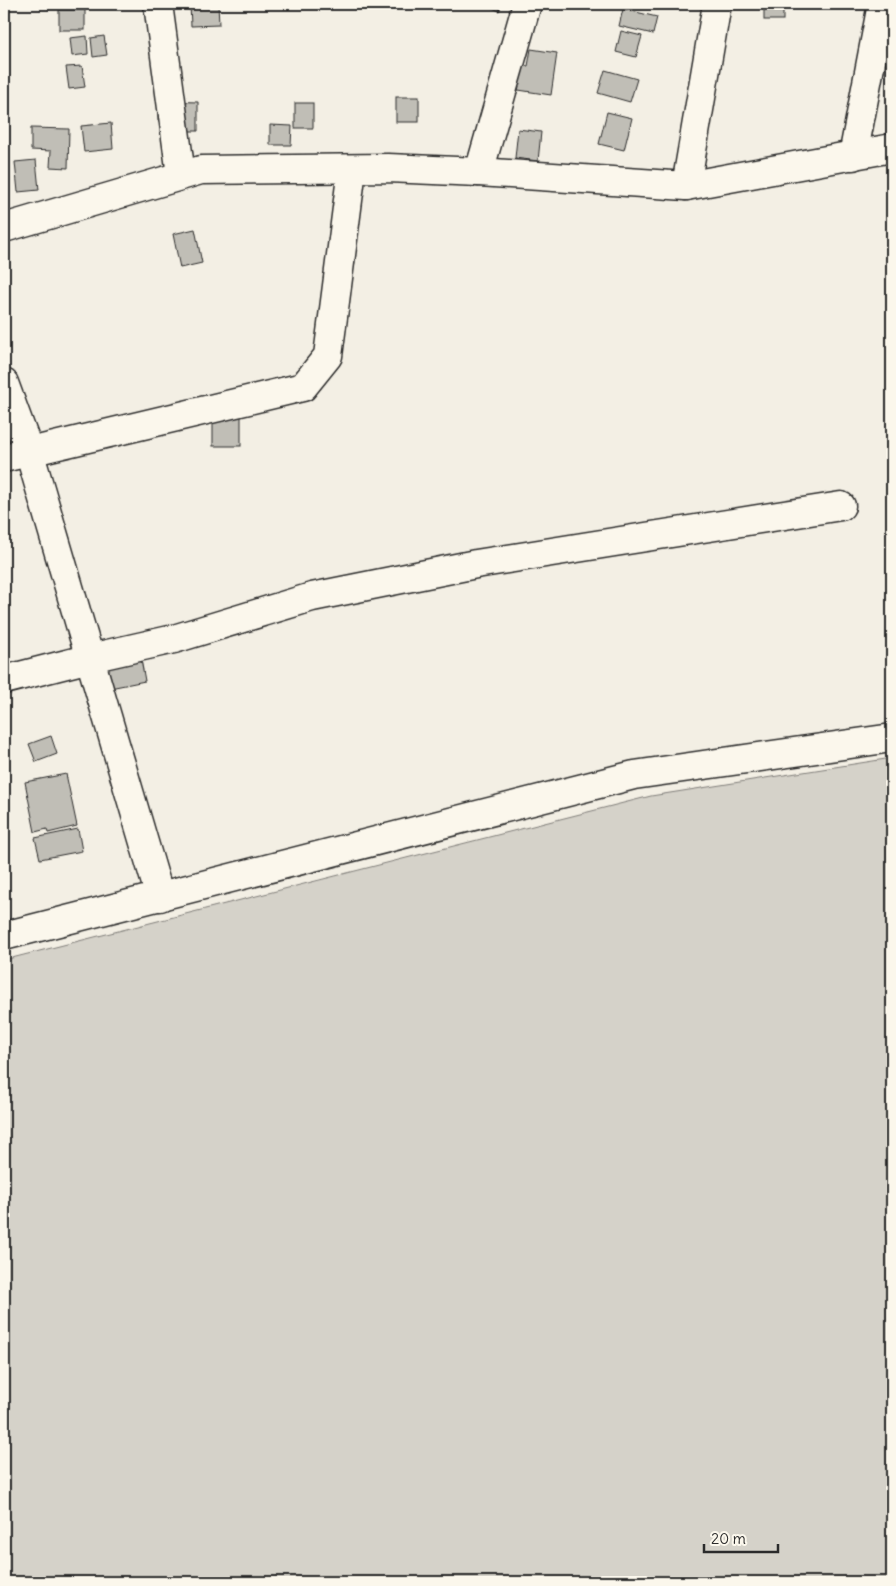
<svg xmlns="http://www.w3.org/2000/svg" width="896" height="1586" font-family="Delius,sans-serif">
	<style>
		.green { fill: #d5d2c9; stroke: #807e7a }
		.building { fill: #c0beb6; stroke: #2b2b2b }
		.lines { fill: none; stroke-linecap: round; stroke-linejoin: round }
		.street-casing { stroke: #2b2b2b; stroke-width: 31 }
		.secondary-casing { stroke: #2b2b2b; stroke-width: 31 }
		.street { stroke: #fbf7ec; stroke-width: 28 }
		.secondary { stroke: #fbf7ec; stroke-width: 28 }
	</style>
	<rect width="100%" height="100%" fill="#f3efe4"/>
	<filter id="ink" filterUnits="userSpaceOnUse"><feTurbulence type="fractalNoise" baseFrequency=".02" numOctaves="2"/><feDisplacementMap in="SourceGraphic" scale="10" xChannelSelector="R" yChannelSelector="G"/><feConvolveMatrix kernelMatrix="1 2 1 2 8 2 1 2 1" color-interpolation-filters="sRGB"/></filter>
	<g filter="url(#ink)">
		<path class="green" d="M892,758V1582H4V960L651,796Z"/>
		<g class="building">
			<path d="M190,4H218L219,25L191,26Z"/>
			<path d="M418,4H429L426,8Z"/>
			<path d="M484,4H502L499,11Z"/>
			<rect x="764" y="4" width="19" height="16"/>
			<path d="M623,9L657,17L653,34L619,26Z"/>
			<rect x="59" y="10" width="26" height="20"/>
			<path d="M621,31L642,36L636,57L616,52Z"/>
			<path d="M87,36L88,54L72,56L70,38Z"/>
			<path d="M104,36L107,55L93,57L91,38Z"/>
			<path d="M531,49L557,53L551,95L512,89L516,64L528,66Z"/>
			<path d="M82,66L85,87L69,89L66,67Z"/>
			<path d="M605,70L637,79L630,102L598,93Z"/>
			<rect x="396" y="97" width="23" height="25"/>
			<path d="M158,101L198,102V131H175V120H158Z"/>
			<rect x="295" y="103" width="18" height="25"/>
			<path d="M607,112L632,118L624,150L599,144Z"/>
			<path d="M111,123L113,149L84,152L81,126Z"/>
			<path d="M270,125L292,126L291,145H270Z"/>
			<path d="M31,128L69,129L68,168L50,167L51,151L31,150Z"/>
			<path d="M518,129L541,132L538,161L515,158Z"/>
			<path d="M36,160L39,190L18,192L15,162Z"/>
			<path d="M4,184L8,195L4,197Z"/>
			<path d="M195,229L202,263L180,268L173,234Z"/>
			<rect x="213" y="416" width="28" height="30"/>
			<path d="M141,659L145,681L110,688L106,667Z"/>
			<path d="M51,736L57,754L36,762L29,744Z"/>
			<path d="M66,774L77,826L48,833L47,829L35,832L25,782Z"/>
			<path d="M78,829L82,851L40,859L35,838Z"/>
		</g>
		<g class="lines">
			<defs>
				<g id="street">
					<path d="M158,4L181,175"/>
					<path d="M853,156L882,4"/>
					<path d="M479,172L527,4"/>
					<path d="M686,186L717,4"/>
					<path d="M4,228L201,170L388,168L479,172L686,186L892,148"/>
					<path d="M4,383L29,451L160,897"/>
					<path d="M4,458L303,387L328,356L352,169"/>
					<path d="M4,680L90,658L174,639L312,597L476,564L841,506"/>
				</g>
				<path id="secondary" d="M4,936L634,775L892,738"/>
			</defs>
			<use href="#street" class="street-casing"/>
			<use href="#secondary" class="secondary-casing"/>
			<use href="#street" class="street"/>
			<use href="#secondary" class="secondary"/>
		</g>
	</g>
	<rect width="896" height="1586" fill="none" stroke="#fbf7ec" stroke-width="20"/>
	<rect x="10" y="10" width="876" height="1566" fill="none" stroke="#2b2b2b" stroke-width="2" filter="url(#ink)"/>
	<path d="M704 1544v8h74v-8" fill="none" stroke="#2b2b2b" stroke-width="2.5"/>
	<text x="711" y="1544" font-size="15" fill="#2b2b2b" stroke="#fbf7ec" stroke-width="4" paint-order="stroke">20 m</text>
</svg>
